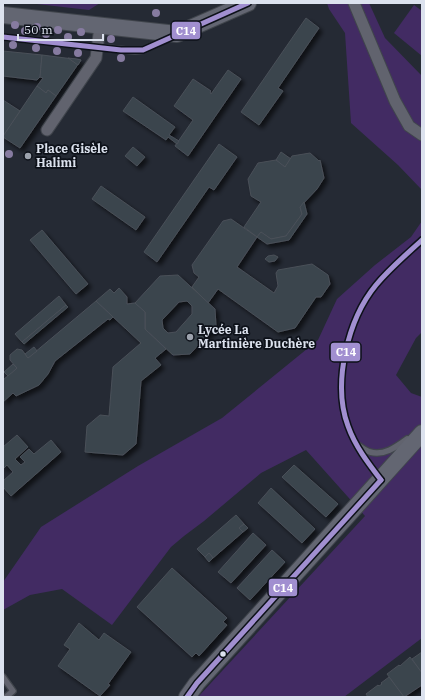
<svg xmlns="http://www.w3.org/2000/svg" width="425" height="700" font-family="'IBM Plex Serif',serif">
	<style>
		.green { fill: #422b63 }
		.building { fill: #3a444e; stroke: #4a5058; fill-rule: evenodd; filter: url(#shadow) }
		.lines { fill: none; stroke-linecap: round; stroke-linejoin: round }
		.lane-casing { stroke: #40454c; stroke-width: 8 }
		.street-casing { stroke: #40454c; stroke-width: 13 }
		.secondary-casing { stroke: #40454c; stroke-width: 18 }
		.lane { stroke: #61636e; stroke-width: 5.5 }
		.street { stroke: #61636e; stroke-width: 11 }
		.secondary { stroke: #636672; stroke-width: 16 }
		.bus-1-casing { stroke: #0d1119; stroke-width: 8 }
		.bus-1 { stroke: #a18fd0; stroke-width: 5 }
		.tree { fill: #867ba0 }
		.poi-dot { fill: #9ca2ad; stroke: #0d1119; stroke-width: 1.5 }
		.bus-dot { fill: #dce2ee; stroke: #0d1119; stroke-width: 1.5 }
		.labels { text-anchor: middle; stroke-width: 3.5; stroke-linejoin: round; paint-order: stroke }
		.poi-label { font-size: 12px; font-weight: bold; fill: #dce2ee; stroke: #0d1119; text-anchor: start }
		.line-badge { stroke: #0d1119; stroke-width: 1.5 }
		.badge-label { font-size: 11px; text-anchor: middle; font-weight: bold; fill: #fff }
	</style>
	<defs>
		<filter id="shadow"><feDropShadow dx="3.5" dy="3.5" stdDeviation="2" flood-color="#0009"/></filter>
	</defs>
	<rect width="100%" height="100%" fill="#252a34"/>
	<g class="green">
		<path d="M28,3H100L89,10Z"/>
		<path d="M327,3H369L385,38L422,76V190L398,165L351,123L345,33L329,9Z"/>
		<path d="M414,5L422,11V56L394,33Z"/>
		<path d="M422,221V332L416,338L396,375L411,393L422,397V638L344,697H198L365,516L306,450L261,473L204,521L184,536L171,547L112,625L62,589L30,595L3,610V582L41,527L138,466L222,418L318,340L337,299L375,265L411,237Z"/>
	</g>
	<g class="building">
		<path d="M306,18L319,28L278,88L283,91L259,125L241,112Z"/>
		<path d="M3,51L42,55L40,77L37,80L3,76Z"/>
		<path d="M42,55L81,60L56,96L48,90L46,93L37,86L43,78L40,77Z"/>
		<path d="M68,58L77,59L81,60L78,65Z"/>
		<path d="M228,70L241,79L188,156L175,146L193,120L174,106L193,79L211,91L210,92L211,94Z"/>
		<path d="M37,86L46,93L48,90L56,96L20,148L3,137V136Z"/>
		<path d="M133,97L175,127L169,135L179,141L177,144L168,137L166,140L123,111Z"/>
		<path d="M3,100L20,111L3,136Z"/>
		<path d="M219,144L237,157L214,190L209,187L157,262L144,252Z"/>
		<path d="M133,147L145,157L137,166L125,156Z"/>
		<path d="M281,152L291,159L285,167L276,160Z"/>
		<path d="M310,153L319,161L320,160L324,178L317,189L300,207L302,214L286,236L271,239L261,232L257,237L244,227L261,202L251,196L248,179L258,163L276,160L285,167L292,156Z"/>
		<path d="M101,186L145,217L136,230L92,199Z"/>
		<path d="M304,202L307,214L289,240L267,244L257,237L261,232L271,239L286,236L302,214L300,207Z"/>
		<path d="M231,219L257,237L237,267L274,293L278,286L276,273L278,270L312,264L328,275L330,284L321,297H316L295,328L278,332L218,289L208,303L192,287L199,277L194,273L192,265L223,221Z"/>
		<path d="M42,230L88,284L76,294L30,240Z"/>
		<path d="M274,255L278,257L275,261L269,262L265,259L268,256Z"/>
		<path d="M178,275L215,309L216,326L190,354L173,355L145,329V312L135,303L160,276ZM187,301L192,306V314L176,332L168,333L163,328L162,320L179,302Z"/>
		<path d="M119,288L127,297V304L135,303L145,312V329L166,349L155,358L161,365L141,381L136,444L123,455L85,452L87,426L100,415L109,416L113,367L141,343L96,301L110,289L114,293Z"/>
		<path d="M59,296L66,305L22,342L15,334Z"/>
		<path d="M96,301L113,317L110,320L108,319L55,361L48,374L39,385L16,396L13,393L3,402V380L17,368L10,360V355L17,349L22,350L28,358Z"/>
		<path d="M66,305L68,307L24,344L22,342Z"/>
		<path d="M34,347L37,351L28,358L25,354Z"/>
		<path d="M13,364L17,368L8,376L4,372Z"/>
		<path d="M17,435L28,447L15,459L21,465L25,462L20,457L29,449L34,454L51,440L61,452L11,496L3,487V481L13,472L7,465L3,469V447Z"/>
		<path d="M294,465L338,504L326,517L282,477Z"/>
		<path d="M271,488L315,529L302,543L258,503Z"/>
		<path d="M236,515L244,524L239,528L243,532L213,558L209,553L205,557L197,549Z"/>
		<path d="M244,524L248,528L243,532L239,528Z"/>
		<path d="M253,533L266,545L231,583L218,572Z"/>
		<path d="M272,550L285,562L250,600L237,588Z"/>
		<path d="M209,553L213,558L209,562L205,557Z"/>
		<path d="M172,568L227,618L223,622L227,625L199,656L196,653L192,657L137,607Z"/>
		<path d="M79,623L99,640L104,633L131,652L108,684L110,685L100,696L58,666L70,649L64,645Z"/>
		<path d="M422,652V673L412,659Z"/>
		<path d="M410,657L422,673V685L404,697L387,674L399,665L400,666Z"/>
		<path d="M389,677L404,697H368L366,694L378,685L379,686L382,684L381,683Z"/>
	</g>
	<g class="lines">
		<defs>
			<g id="lane">
				<path d="M3,37L135,51L143,50L169,38"/>
				<path d="M356,444C360,446 365,451 370,452C384,456 396,447 407,439"/>
				<path d="M357,446L371,467L380,478"/>
				<path d="M3,677L13,691L6,697"/>
			</g>
			<g id="street">
				<path d="M354,3L395,101L409,126L422,135"/>
				<path d="M47,130L96,58L100,26"/>
			</g>
			<g id="secondary">
				<path d="M3,15L177,34L248,3"/>
				<path d="M187,697L197,683L422,433"/>
			</g>
		</defs>
		<use href="#lane" class="lane-casing"/>
		<use href="#street" class="street-casing"/>
		<use href="#secondary" class="secondary-casing"/>
		<use href="#lane" class="lane"/>
		<use href="#street" class="street"/>
		<use href="#secondary" class="secondary"/>
		<defs>
			<g id="bus-1">
				<path d="M3,37L121,50H143L248,3"/>
				<path d="M381,480C368,463 355,446 348,426C332,383 348,319 376,285C390,268 407,254 422,240"/>
				<path d="M187,697L197,683L381,480"/>
			</g>
		</defs>
		<use href="#bus-1" class="bus-1-casing"/>
		<use href="#bus-1" class="bus-1"/>
	</g>
	<g class="tree">
		<circle cx="156" cy="13" r="4"/>
		<circle cx="15" cy="25" r="4"/>
		<circle cx="37" cy="27" r="4"/>
		<circle cx="58" cy="30" r="4"/>
		<circle cx="25" cy="31" r="4"/>
		<circle cx="81" cy="32" r="4"/>
		<circle cx="46" cy="34" r="4"/>
		<circle cx="68" cy="37" r="4"/>
		<circle cx="111" cy="39" r="4"/>
		<circle cx="13" cy="45" r="4"/>
		<circle cx="36" cy="48" r="4"/>
		<circle cx="57" cy="51" r="4"/>
		<circle cx="78" cy="53" r="4"/>
		<circle cx="121" cy="58" r="4"/>
		<circle cx="9" cy="154" r="4"/>
	</g>
	<g class="poi-dot">
		<circle cx="28" cy="156" r="4"/>
		<circle cx="190" cy="337" r="4"/>
	</g>
	<circle class="bus-dot" cx="223" cy="654" r="3.5"/>
	<g class="labels">
		<g class="poi-label">
			<text x="36" y="153">Place Gisèle<tspan x="36" dy="14">Halimi</tspan></text>
			<text x="198" y="334">Lycée La<tspan x="198" dy="14">Martinière Duchère</tspan></text>
		</g>
	</g>
	<g class="line-badge">
		<rect x="171" y="21" width="30" height="19" rx="4" fill="#a18fd0"/>
		<rect x="330" y="342" width="31" height="20" rx="4" fill="#a18fd0"/>
		<rect x="268" y="578" width="30" height="19" rx="4" fill="#a18fd0"/>
	</g>
	<g class="badge-label">
		<text x="186" y="35">C14</text>
		<text x="346" y="356">C14</text>
		<text x="283" y="592">C14</text>
	</g>
	<rect width="425" height="700" fill="none" stroke="#dce2ee" stroke-width="8"/>
	<path d="M18 34v6h85v-6" fill="none" stroke="#dce2ee" stroke-width="2"/>
	<text x="24" y="34" font-size="12" fill="#dce2ee" stroke="#0d1119" stroke-width="3" paint-order="stroke">50 m</text>
</svg>
